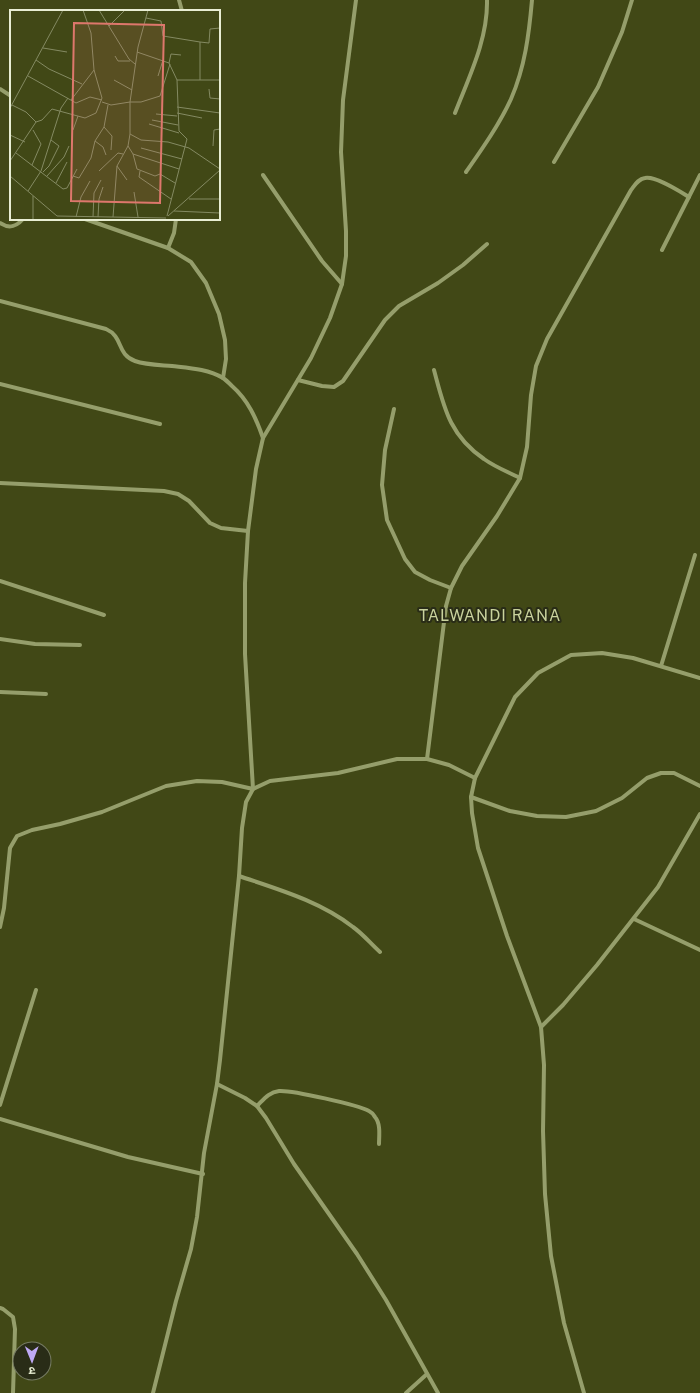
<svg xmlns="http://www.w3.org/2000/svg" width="700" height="1393" font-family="'Public Sans','Noto Sans Devanagari',sans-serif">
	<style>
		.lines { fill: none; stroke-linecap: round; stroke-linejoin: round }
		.minor { stroke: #959e6b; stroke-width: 4 }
		.labels { text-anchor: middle; stroke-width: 4; stroke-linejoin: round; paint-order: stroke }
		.quarter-label { font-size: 16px; letter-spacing: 1px; fill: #c9d29d; stroke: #292c17 }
		.inset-road { fill: none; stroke: #848a62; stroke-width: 1 }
		.view { fill: #dd776c; fill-opacity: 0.15; stroke: #dd776c; stroke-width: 2 }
		.inset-edge { fill: none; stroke: #e8eed3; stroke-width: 2 }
	</style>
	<rect width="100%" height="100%" fill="#414816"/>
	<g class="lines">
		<g class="minor">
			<path d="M179,0L182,11"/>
			<path d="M0,89L11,96"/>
			<path d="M455,113C469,77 488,39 487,0"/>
			<path d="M554,162L598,87L622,32L632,0"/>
			<path d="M466,172C482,149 499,125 511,99C525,67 529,34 532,0"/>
			<path d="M263,175L322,261L342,284"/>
			<path d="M85,219L168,248L191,262L206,283L219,314L225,340L226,359L223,378"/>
			<path d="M0,223C9,229 16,227 23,219"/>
			<path d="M168,248L174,233L176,219"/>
			<path d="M662,250L700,175"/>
			<path d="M0,301L106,329C124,337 116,354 135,361C146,365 161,365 172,366C189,368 208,369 223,378C226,380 229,383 232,386C248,400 256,418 263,438"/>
			<path d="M434,370C444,407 449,435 484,459C495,467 508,472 520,478"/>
			<path d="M298,380L322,386L334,387L343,381L385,320L399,306L438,283L463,265L487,244"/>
			<path d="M0,384L160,424"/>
			<path d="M394,409L385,450L382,485L387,520L405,559L415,572L430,580L451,588"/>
			<path d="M0,483L164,491L178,494L189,501L210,523L221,528L248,531"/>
			<path d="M0,581L104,615"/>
			<path d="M0,639L35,644L80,645"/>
			<path d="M661,666L695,555"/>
			<path d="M0,692L46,694"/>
			<path d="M427,759L446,606L451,588L462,566L497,516L520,478L527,447L531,395L536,366L547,339L631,190C635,185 638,179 645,178C656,176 679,191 689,197"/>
			<path d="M471,797L510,811L537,816L566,817L596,811L622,798L647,778L661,773H674L700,786"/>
			<path d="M239,876C277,889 320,901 353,927C363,934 371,944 380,952"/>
			<path d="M634,919L700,950"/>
			<path d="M0,927L4,908L10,848L17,836L32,830L60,824L102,812L166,786L197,781L222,782L253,789L245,654V583L248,531L256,469L263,438L311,358L330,318L342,284L346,256V231L341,152L343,100L356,0"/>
			<path d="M541,1027L563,1005L597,965L658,887L700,814"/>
			<path d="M217,1084L245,1098L257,1106L266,1118L294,1164L357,1254L386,1300L438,1393"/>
			<path d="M0,1105L36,990"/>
			<path d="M257,1106C264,1099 269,1092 279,1091C292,1090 358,1105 369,1111C371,1112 374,1115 375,1117C381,1124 379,1136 379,1144"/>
			<path d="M0,1119L128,1157L203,1174"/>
			<path d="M0,1308L3,1309L13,1317L15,1329L13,1393"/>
			<path d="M153,1393L176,1301L191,1249L197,1217L204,1153L217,1084L220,1060L239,876L242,828L246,802L253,789L270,781L338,773L397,759H427L449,765L475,778"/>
			<path d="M406,1393L427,1374"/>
			<path d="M584,1393L564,1323L551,1256L545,1194L543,1131L544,1065L541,1027L507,936L478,848L472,813L471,797L475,778L515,697L538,673L571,655L602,653L633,658L700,678"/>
		</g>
	</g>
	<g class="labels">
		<g class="quarter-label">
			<text x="490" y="621">TALWANDI RANA</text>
		</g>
	</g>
	<g transform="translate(10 10)">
		<rect width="210" height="210" fill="#414816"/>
		<path class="inset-road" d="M89,0L119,49L125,54M136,8L151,11L153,26L190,32L199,33L200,19L210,18M99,16L115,0M190,32V70M33,38L57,42M127,42L159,53L167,70L169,121L177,129L157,206M105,46L108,51H120M26,50L39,59L72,74M159,53L161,44L171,45M18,66L66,93L80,87L92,90M148,66L153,50M104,70L122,80M167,70H210M199,79L200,88L210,89M61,90L84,60M92,92L101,95L120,92L128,37L138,0M2,95L16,102L26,112L32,110L42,99L75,108L86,103L92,88L84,60L81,23L73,0M167,97L210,103M0,98L53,0M167,103L192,108M146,104L167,106M142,110L168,115M139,114L169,123M94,117L102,126L101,140M63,120L68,106M120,124L131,130L158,132L179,138L210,159M0,125L15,132M85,131L93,137L96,145M118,136L123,144L169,159M203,136L204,120L210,119M131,138L172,149M6,143L53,179L57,178L67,159M123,144L127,159L145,166L150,164L165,173M0,151L26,112M22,155L31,134L23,120M107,156L117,170M89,161L108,143L113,144M130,161L129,167L161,189M33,162L39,156L49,136L41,130M0,166L47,206L156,208M37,166L54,147L59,136M63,166L69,168L81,148L85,131L94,117L98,95M46,173L57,152M18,181L31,161L51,98L58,88M124,182L128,207M23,186V210M179,189H210M164,201L210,203M158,206L210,160M66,207L71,187L80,171M83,207L84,183L91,170M88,207L89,189L93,177M103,207L107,156L118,136L120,124V92H131L150,86L160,54"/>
		<path class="view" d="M64,13L154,15L150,193L61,191Z"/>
		<rect width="210" height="210" class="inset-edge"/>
	</g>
	<g transform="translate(32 1361) rotate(179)"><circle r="19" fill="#292c17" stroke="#757a62"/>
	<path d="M0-3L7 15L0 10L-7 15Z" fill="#bea9f5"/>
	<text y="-6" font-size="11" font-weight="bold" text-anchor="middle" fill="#e8eed3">उ</text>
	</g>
</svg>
